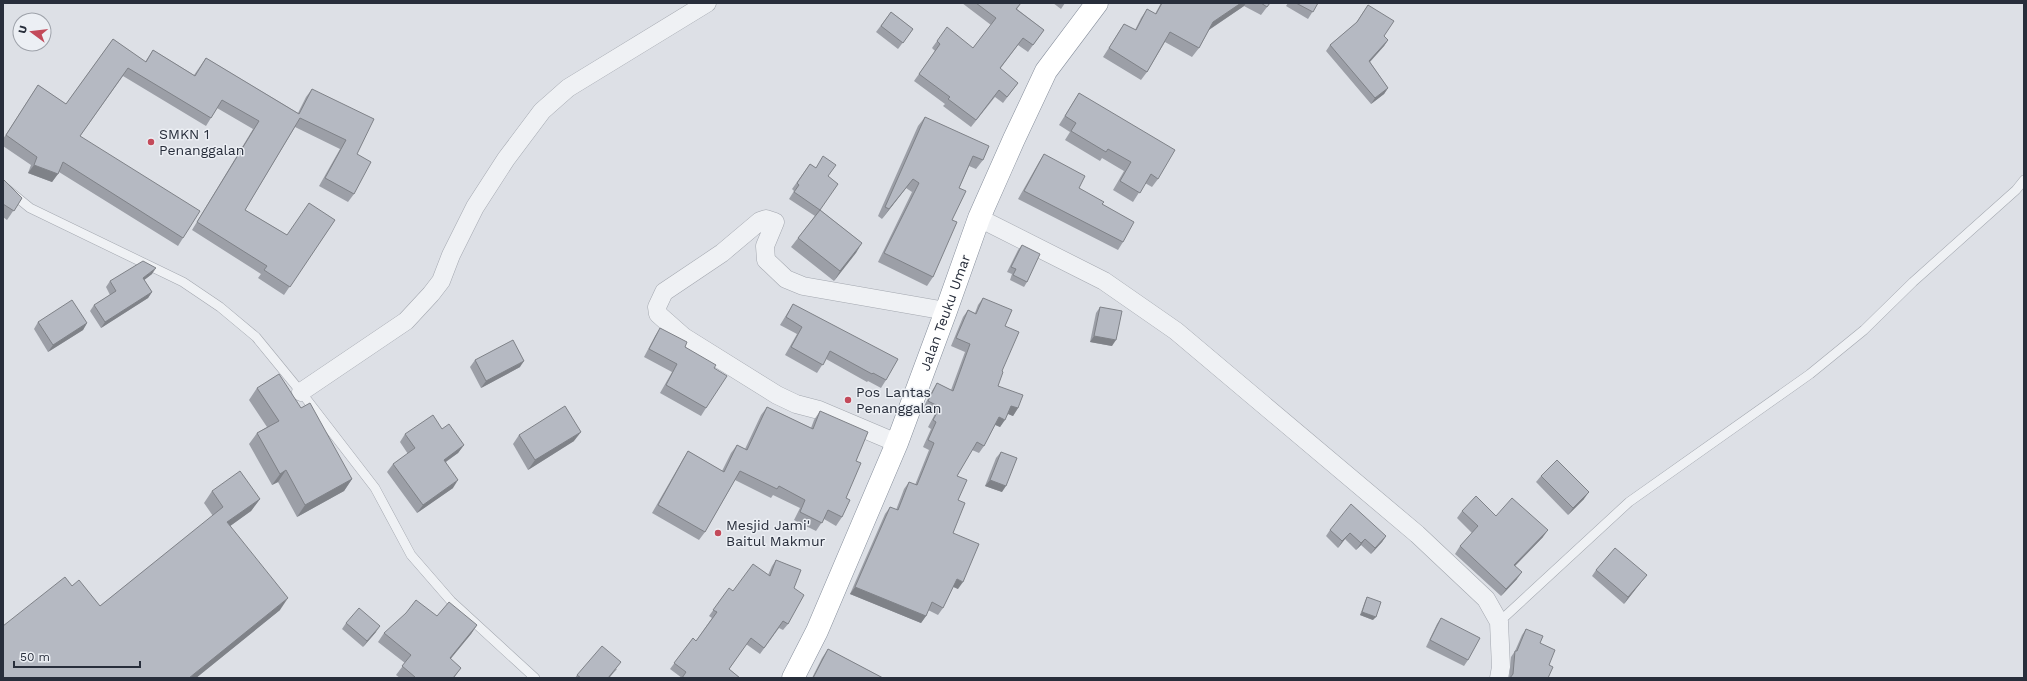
<svg xmlns="http://www.w3.org/2000/svg" width="2027" height="681" font-family="'Work Sans',sans-serif">
	<style>
		.lines { fill: none; stroke-linecap: round; stroke-linejoin: round }
		.service-casing { stroke: #a3a7af; stroke-width: 10 }
		.minor-casing { stroke: #a3a7af; stroke-width: 19 }
		.trunk-casing { stroke: #868e9b; stroke-width: 23 }
		.service { stroke: #eff1f4; stroke-width: 9 }
		.minor { stroke: #eff1f4; stroke-width: 18 }
		.trunk { stroke: #fff; stroke-width: 22 }
		.wall { fill: #9c9fa7 }
		.shaded-wall { fill: #7f8288 }
		.building { fill: #b5b9c2; stroke: #7f8288 }
		.poi-dot { fill: #c34a5a; stroke: #eceff4; stroke-width: 1.5 }
		.labels { text-anchor: middle; stroke-width: 3; stroke-linejoin: round; paint-order: stroke }
		.poi-label { font-size: 14px; fill: #282e3b; stroke: #eceff4; text-anchor: start }
		.street-label { font-size: 14px; fill: #282e3b; stroke: #eceff4 }
	</style>
	<rect width="100%" height="100%" fill="#dde0e6"/>
	<g class="lines">
		<defs>
			<g id="service">
				<path d="M3,186L30,208L183,282L220,307L256,337L301,392L375,488L411,555L451,601L535,678"/>
				<path d="M1499,622L1629,502L1810,374L1864,330L1913,282L2016,190L2024,180"/>
			</g>
			<g id="minor">
				<path d="M979,218L1104,281L1176,331L1417,534L1486,599L1499,622L1501,667L1499,678"/>
				<path d="M301,392L406,321L431,294L441,281L451,255L475,207L506,159L542,111L568,88L707,3"/>
				<path d="M897,443L819,410L796,404L777,395L684,337L658,314L657,307L664,292L722,253L760,221L766,219L775,222L765,246L766,260L786,279L803,286L946,311"/>
			</g>
			<g id="trunk">
				<path id="s1" d="M793,678L817,631L897,443L946,311L979,218L1014,139L1046,71L1097,3"/>
			</g>
		</defs>
		<use href="#service" class="service-casing"/>
		<use href="#minor" class="minor-casing"/>
		<use href="#trunk" class="trunk-casing"/>
		<use href="#service" class="service"/>
		<use href="#minor" class="minor"/>
		<use href="#trunk" class="trunk"/>
	</g>
	<g class="wall">
		<path d="M962,3H1021L1017,9L1044,30L1028,52L1018,45L1000,69L1018,83L1003,103L995,97L971,127L943,106L945,104L914,81L935,51L932,48L937,41L973,48L991,25Z"/>
		<path d="M1053,3H1065L1061,9Z"/>
		<path d="M1161,3H1270L1261,15L1244,6L1209,30L1199,48L1192,57L1165,42L1147,72L1141,80L1103,57L1124,24L1135,30L1141,18L1147,9L1155,14Z"/>
		<path d="M1288,3H1318L1308,19L1286,6Z"/>
		<path d="M1368,5L1384,36L1388,40L1384,46L1370,62L1388,88L1384,94L1371,104L1326,51L1330,45L1356,23Z"/>
		<path d="M891,12L913,29L898,49L876,32Z"/>
		<path d="M113,39L145,62L153,50L194,75L206,58L298,113L306,97L312,89L357,154L354,194L348,202L319,186L340,149L295,127L245,210L287,235L335,220L284,295L258,278L261,274L192,230L253,129L217,108L206,126L123,76L80,136L183,238L178,246L59,172L52,182L28,173L31,165L3,146V139L38,85L66,104Z"/>
		<path d="M1079,93L1158,179L1152,187L1145,183L1133,202L1113,190L1124,171L1102,158L1100,161L1065,140L1070,132L1059,125Z"/>
		<path d="M925,117L983,160L976,169L969,166L959,188L952,220L933,277L927,286L878,262L912,192L906,188L882,219L878,216L918,126Z"/>
		<path d="M1044,154L1079,188L1102,204L1123,242L1118,250L1018,199L1039,162Z"/>
		<path d="M810,164L828,176L820,210L862,243L834,281L791,247L815,216L789,199L794,191L792,189Z"/>
		<path d="M3,179L22,198L7,220L3,217Z"/>
		<path d="M1022,245L1027,282L1024,287L1010,280L1012,274L1007,272L1018,250Z"/>
		<path d="M152,274L144,280L152,292L148,298L101,328L90,311L94,305L110,295L106,287L110,281Z"/>
		<path d="M983,298L1005,326L1002,371L998,386L1018,408L1013,416L1008,414L1000,427L995,425L984,446L979,453L972,450L957,476L958,500L953,533L958,589L953,587L943,608L938,615L928,610L926,616L921,623L850,594L885,514L890,507L896,510L904,489L909,482L915,485L929,450L923,447L931,429L928,427L935,414L923,408L932,391L937,383L951,390L965,352L951,346L963,317L968,310L975,313L978,305Z"/>
		<path d="M793,304L886,380L881,388L868,381L867,382L826,359L817,373L785,355L797,334L780,325Z"/>
		<path d="M1100,307L1112,346L1090,342L1096,313Z"/>
		<path d="M38,322L87,323L83,330L48,352L34,329Z"/>
		<path d="M660,328L714,368L706,408L701,416L660,393L672,372L644,357L655,336Z"/>
		<path d="M475,360L520,367L481,388L470,367Z"/>
		<path d="M257,388L301,408L352,479L344,491L297,517L278,482L272,485L249,444L257,433L267,427L249,400Z"/>
		<path d="M767,407L811,428L814,420L820,411L856,461L846,498L842,517L836,526L824,519L816,531L794,520L800,508L773,495L771,498L735,480L705,532L699,540L652,513L683,459L688,451L722,471L731,453L737,445L745,449L761,415Z"/>
		<path d="M442,429L464,445L458,453L446,462L453,488L417,513L387,472L393,464L408,454L400,442L405,434Z"/>
		<path d="M519,435L574,441L528,470L513,444Z"/>
		<path d="M1001,452L1002,492L985,486L996,458Z"/>
		<path d="M1541,476L1584,499L1568,515L1536,482Z"/>
		<path d="M212,491L260,499L251,511L230,526L280,610L196,678L72,586L100,606L213,516L204,503Z"/>
		<path d="M1462,511L1496,516L1543,537L1515,566L1517,579L1501,596L1455,554L1460,546L1472,533L1457,518Z"/>
		<path d="M1330,530L1386,536L1382,542L1371,554L1361,545L1356,550L1345,539L1338,548L1326,536Z"/>
		<path d="M776,560L794,588L788,624L783,630L779,628L760,654L746,644L729,669L740,678H682L670,669L693,638L696,641L712,618L709,616L729,588L733,591L768,575L772,566Z"/>
		<path d="M1596,570L1647,575L1642,581L1624,604L1592,576Z"/>
		<path d="M1367,597L1373,620L1360,615L1365,601Z"/>
		<path d="M437,616L477,625L471,634L450,659L461,668L454,678H400L396,675L405,663L378,642L384,633Z"/>
		<path d="M1441,618L1468,660L1464,666L1426,647L1437,624Z"/>
		<path d="M346,623L376,632L363,647L342,629Z"/>
		<path d="M1526,629L1540,643L1549,665L1548,678H1509L1511,657L1515,651L1522,635Z"/>
		<path d="M828,649L883,678H812L822,658Z"/>
		<path d="M617,669L609,678H575L577,675Z"/>
	</g>
	<g class="shaded-wall">
		<path d="M1241,3H1246L1244,6L1207,31L1213,22Z"/>
		<path d="M1388,40L1384,46L1365,67L1369,61Z"/>
		<path d="M1388,88L1384,94L1371,104L1375,98Z"/>
		<path d="M34,165L58,174L52,182L28,173Z"/>
		<path d="M913,179L906,188L882,219L889,209Z"/>
		<path d="M862,243L856,253L834,281L840,271Z"/>
		<path d="M156,268L152,274L139,284L143,278Z"/>
		<path d="M152,292L148,298L101,328L105,322Z"/>
		<path d="M87,323L83,330L48,352L53,345Z"/>
		<path d="M1094,336L1116,340L1112,346L1090,342Z"/>
		<path d="M524,361L520,367L481,388L486,381Z"/>
		<path d="M1011,406L1018,408L1013,416L1006,413Z"/>
		<path d="M999,417L1005,420L1000,427L994,424Z"/>
		<path d="M581,432L574,441L528,470L535,460Z"/>
		<path d="M464,445L458,453L438,467L444,460Z"/>
		<path d="M286,470L278,482L272,485L280,474Z"/>
		<path d="M352,479L344,491L297,517L305,505Z"/>
		<path d="M458,480L453,488L417,513L423,505Z"/>
		<path d="M990,480L1006,486L1002,492L985,486Z"/>
		<path d="M1589,492L1584,499L1568,515L1573,508Z"/>
		<path d="M260,499L251,511L219,534L227,522Z"/>
		<path d="M1548,530L1543,537L1509,572L1514,565Z"/>
		<path d="M1350,533L1345,539L1338,548L1342,541Z"/>
		<path d="M1386,536L1382,542L1371,554L1375,548Z"/>
		<path d="M1365,539L1361,545L1356,550L1361,543Z"/>
		<path d="M1522,572L1517,579L1501,596L1506,589Z"/>
		<path d="M1647,575L1642,581L1624,604L1628,597Z"/>
		<path d="M957,579L963,582L958,589L952,586Z"/>
		<path d="M855,587L926,616L921,623L850,594Z"/>
		<path d="M288,598L280,610L196,678H189Z"/>
		<path d="M1362,612L1376,617L1373,620L1360,615Z"/>
		<path d="M477,625L471,634L444,667L450,658Z"/>
		<path d="M380,626L376,632L363,647L367,641Z"/>
		<path d="M621,662L609,678H608Z"/>
	</g>
	<g class="building">
		<path d="M976,3H1021L1016,9L1044,30L1033,45L1023,38L1000,68L1018,83L1007,97L999,90L976,120L948,99L950,97L919,74L940,44L937,41L947,27L973,48L996,18Z"/>
		<path d="M1162,3H1241L1213,22L1199,48L1170,32L1147,72L1109,48L1124,24L1136,30L1147,9L1156,14Z"/>
		<path d="M1261,3H1270L1267,7Z"/>
		<path d="M1296,3H1318L1313,12Z"/>
		<path d="M1368,5L1394,21L1384,36L1388,40L1369,61L1388,88L1375,98L1330,45L1357,22Z"/>
		<path d="M891,12L913,29L903,43L881,26Z"/>
		<path d="M113,39L146,62L153,50L195,76L206,58L299,114L312,89L374,119L357,154L371,162L354,194L325,178L346,140L300,118L245,210L287,235L309,203L335,220L290,287L264,270L267,266L197,222L259,121L222,100L211,118L128,68L80,136L200,211L183,238L63,162L58,174L34,165L37,157L6,135L38,85L66,104Z"/>
		<path d="M1079,93L1175,150L1158,179L1151,174L1140,193L1120,181L1131,162L1108,149L1106,152L1071,131L1076,123L1065,116Z"/>
		<path d="M925,117L989,146L983,160L973,156L959,188L966,191L952,220L957,222L933,277L884,253L919,183L913,179L889,209L885,207Z"/>
		<path d="M1044,154L1085,176L1079,188L1104,202L1102,204L1134,222L1123,242L1024,191Z"/>
		<path d="M823,156L836,165L828,176L838,184L820,210L794,192L799,185L797,183L810,164L816,168Z"/>
		<path d="M3,179L22,198L14,211L3,204Z"/>
		<path d="M820,210L862,243L840,271L798,238Z"/>
		<path d="M1022,245L1040,254L1027,282L1013,275L1016,269L1011,267Z"/>
		<path d="M143,261L156,268L143,278L152,292L105,322L94,305L116,291L110,281Z"/>
		<path d="M983,298L1012,310L1005,326L1019,332L1002,371L1003,372L998,386L1023,395L1018,408L1011,406L1005,420L999,417L984,446L977,442L957,476L967,480L958,500L965,503L953,533L979,544L963,582L957,579L943,608L932,602L926,616L855,587L890,507L898,510L909,482L917,485L934,443L928,440L936,422L933,420L940,407L928,401L937,383L953,391L970,344L956,338L968,310L976,314Z"/>
		<path d="M72,300L87,323L53,345L38,322Z"/>
		<path d="M793,304L898,359L886,380L873,373L872,374L830,351L823,365L791,347L802,327L786,317Z"/>
		<path d="M1100,307L1122,311L1116,340L1094,336Z"/>
		<path d="M660,328L687,342L685,347L716,365L714,368L727,376L706,408L666,385L677,364L649,349Z"/>
		<path d="M513,340L524,361L486,381L475,360Z"/>
		<path d="M279,374L301,408L310,403L352,479L305,505L286,470L280,474L257,433L279,421L257,388Z"/>
		<path d="M565,406L581,432L535,460L519,435Z"/>
		<path d="M767,407L813,429L820,411L868,432L856,461L861,463L846,498L850,500L842,517L828,510L822,523L800,512L805,500L779,486L777,489L740,471L705,532L658,505L688,451L724,472L737,445L747,450Z"/>
		<path d="M433,415L442,429L449,424L464,445L444,460L458,480L423,505L393,464L415,448L405,434Z"/>
		<path d="M1001,452L1017,458L1006,486L990,480Z"/>
		<path d="M1557,460L1589,492L1573,508L1541,476Z"/>
		<path d="M240,471L260,499L227,522L288,598L189,678H3V626L65,577L72,586L79,580L100,606L223,507L212,491Z"/>
		<path d="M1476,496L1496,516L1512,498L1548,530L1514,565L1522,572L1506,589L1460,546L1478,526L1462,511Z"/>
		<path d="M1351,504L1386,536L1375,548L1365,539L1361,543L1350,533L1342,541L1330,530Z"/>
		<path d="M1615,548L1647,575L1628,597L1596,570Z"/>
		<path d="M776,560L801,570L794,588L804,595L788,624L783,621L764,648L751,638L729,669L740,678H682L686,672L674,663L693,638L696,641L717,612L713,610L729,588L733,591L753,564L770,576Z"/>
		<path d="M1367,597L1381,602L1376,617L1362,612Z"/>
		<path d="M416,600L437,616L449,602L477,625L450,658L461,668L453,678H414L415,677L402,666L411,655L384,633L406,613Z"/>
		<path d="M359,608L380,626L367,641L346,623Z"/>
		<path d="M1441,618L1480,638L1468,660L1430,640Z"/>
		<path d="M1526,629L1543,636L1540,643L1555,650L1549,665L1553,667L1548,678H1510L1513,674L1515,651H1517Z"/>
		<path d="M602,646L621,662L608,678H581L577,675Z"/>
		<path d="M828,649L883,678H813Z"/>
	</g>
	<g class="poi-dot">
		<circle cx="151" cy="142" r="4"/>
		<circle cx="848" cy="400" r="4"/>
		<circle cx="718" cy="533" r="4"/>
	</g>
	<g class="labels">
		<g class="poi-label">
			<text x="159" y="139">SMKN 1<tspan x="159" dy="16">Penanggalan</tspan></text>
			<text x="856" y="397">Pos Lantas<tspan x="856" dy="16">Penanggalan</tspan></text>
			<text x="726" y="530">Mesjid Jami'<tspan x="726" dy="16">Baitul Makmur</tspan></text>
		</g>
		<g class="street-label">
			<text dy="5" stroke="none"><textPath href="#s1" startOffset="396">Jalan Teuku Umar</textPath></text>
		</g>
	</g>
	<rect width="2027" height="681" fill="none" stroke="#282e3b" stroke-width="8"/>
	<g transform="translate(32 32) rotate(285)"><circle r="19" fill="#eceff4" stroke="#9ea2aa"/>
	<path d="M0-3L7 15L0 10L-7 15Z" fill="#c34a5a"/>
	<text y="-6" font-size="11" font-weight="bold" text-anchor="middle" fill="#282e3b">U</text>
	</g>
	<path d="M14 661v6h126v-6" fill="none" stroke="#282e3b" stroke-width="2"/>
	<text x="20" y="661" font-size="12" fill="#282e3b" stroke="#eceff4" stroke-width="3" paint-order="stroke">50 m</text>
</svg>
